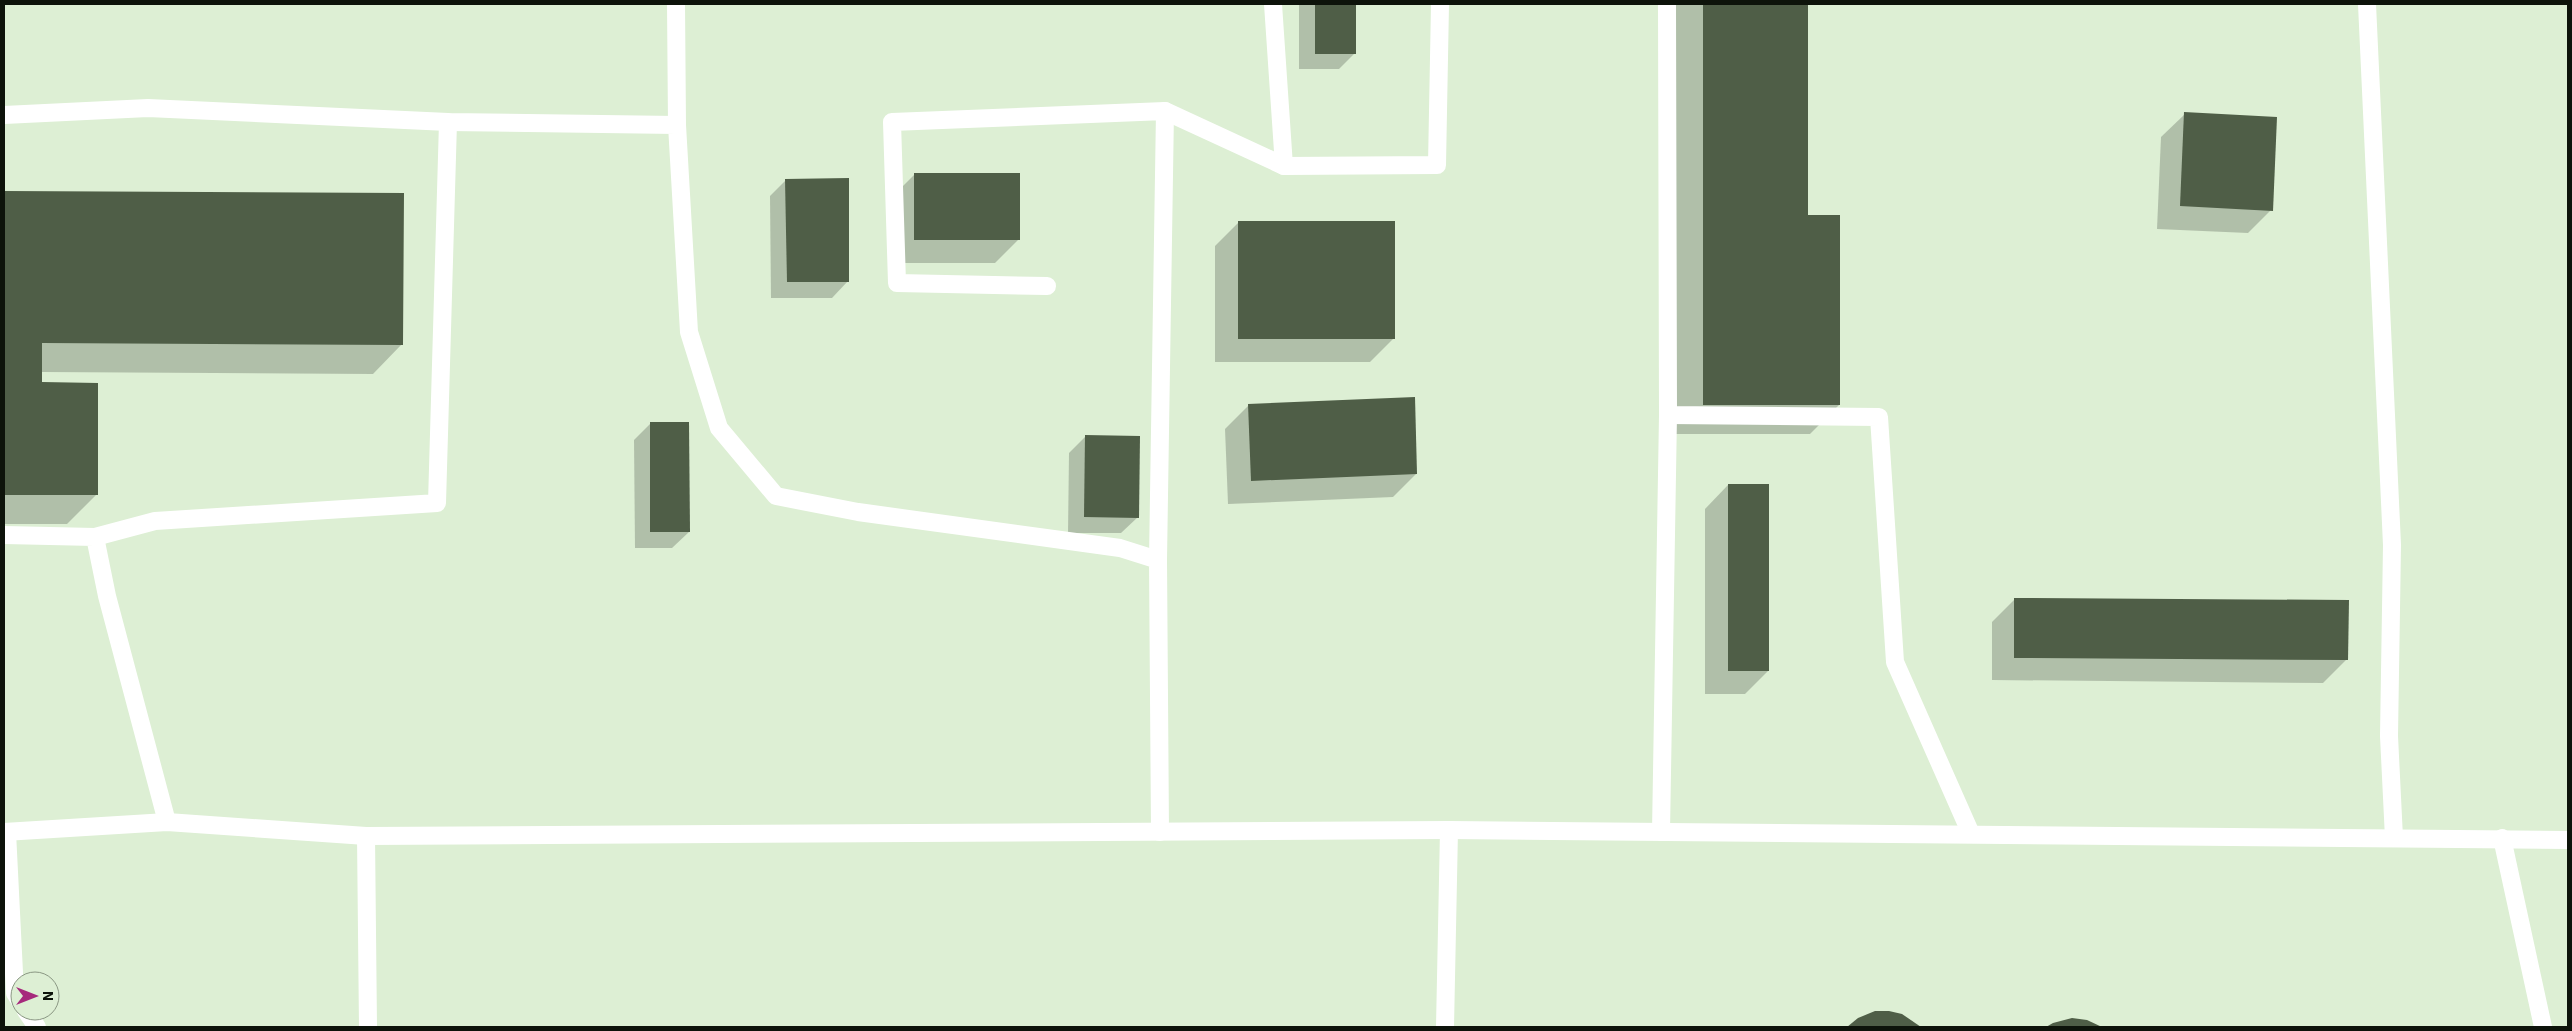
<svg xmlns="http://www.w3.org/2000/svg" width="2572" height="1031" font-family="'IBM Plex Sans',sans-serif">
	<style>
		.shadow { fill: #0003 }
		.building { fill: #4f5e47 }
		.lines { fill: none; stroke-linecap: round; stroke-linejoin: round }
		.service { stroke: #fff; stroke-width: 18 }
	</style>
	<rect width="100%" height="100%" fill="#ddefd4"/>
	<g class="shadow">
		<path d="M1299,4H1355V53L1339,69H1299Z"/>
		<path d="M1675,4H1807V217L1839,405L1810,434H1674Z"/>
		<path d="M2185,114L2271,210L2248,233L2157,229L2161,137Z"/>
		<path d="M915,174L1019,239L995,263H891V198Z"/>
		<path d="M786,180L848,281L832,298H771L770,196Z"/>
		<path d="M4,192L403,194L402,344L373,374L41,372V384L96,495L67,524H4Z"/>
		<path d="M1238,223L1394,338L1370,362H1215V246Z"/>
		<path d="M1249,405L1416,474L1393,497L1228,504L1225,429Z"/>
		<path d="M650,424L689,532L672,548H635L634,440Z"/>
		<path d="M1085,437L1138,517L1121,533H1068L1069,453Z"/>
		<path d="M1728,485L1768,671L1745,694H1705V509Z"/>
		<path d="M2015,599L2347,659L2323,683L1992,680V622Z"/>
		<path d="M1896,1013L1912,1021L1918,1027H1850L1859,1019Z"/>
	</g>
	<g class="building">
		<rect x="1315" y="4" width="41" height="50"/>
		<path d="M1703,4H1808V215H1840V405H1703Z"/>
		<path d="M2184,112L2277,117L2273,211L2180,206Z"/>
		<rect x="914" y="173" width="106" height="67"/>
		<path d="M849,178V282H787L785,179Z"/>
		<path d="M4,191L404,193L403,345L42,343V382L98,383V495H4Z"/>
		<rect x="1238" y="221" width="157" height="118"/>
		<path d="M1415,397L1417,474L1251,481L1248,404Z"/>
		<path d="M650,422H689L690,532H650Z"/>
		<path d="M1085,435L1140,436L1139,518L1084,517Z"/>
		<rect x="1728" y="484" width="41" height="187"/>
		<path d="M2014,598L2349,600L2348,660L2014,658Z"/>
		<path d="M1875,1011H1889L1902,1014L1921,1027H1847L1858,1018Z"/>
		<path d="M2072,1018L2087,1020L2102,1027H2046L2053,1023Z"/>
	</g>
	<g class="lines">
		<g class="service">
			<path d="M676,4L677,125"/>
			<path d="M1273,4L1284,166"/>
			<path d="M1667,4L1668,415L1879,417L1895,662L1971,834"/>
			<path d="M2367,4L2392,545L2389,736L2394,838"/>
			<path d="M1165,111L1284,166L1437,165L1440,4"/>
			<path d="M4,115L148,108L448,122L677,125L689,332L719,428L776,496L858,512L1120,548L1158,560L1160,832"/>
			<path d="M1047,286L897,283L892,122L1165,111L1158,560"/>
			<path d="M4,535L95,537L107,596L167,822"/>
			<path d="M95,537L155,521L437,503L448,122"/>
			<path d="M4,832L167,822L366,836"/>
			<path d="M7,832L15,993L20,1001"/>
			<path d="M1661,832L1668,415"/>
			<path d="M2502,838L2543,1027"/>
			<path d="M26,1011L37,1027"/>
			<path d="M368,1027L366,836L1449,830L2568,840"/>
			<path d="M1445,1027L1449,830"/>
		</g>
	</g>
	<rect width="2572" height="1031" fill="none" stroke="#0d130a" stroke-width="10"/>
	<g transform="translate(35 996) rotate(90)"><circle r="24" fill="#ddefd4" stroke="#8a9783"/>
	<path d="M0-4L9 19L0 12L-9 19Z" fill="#a6297c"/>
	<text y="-8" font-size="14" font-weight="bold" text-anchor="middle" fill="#0d130a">N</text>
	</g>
</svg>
